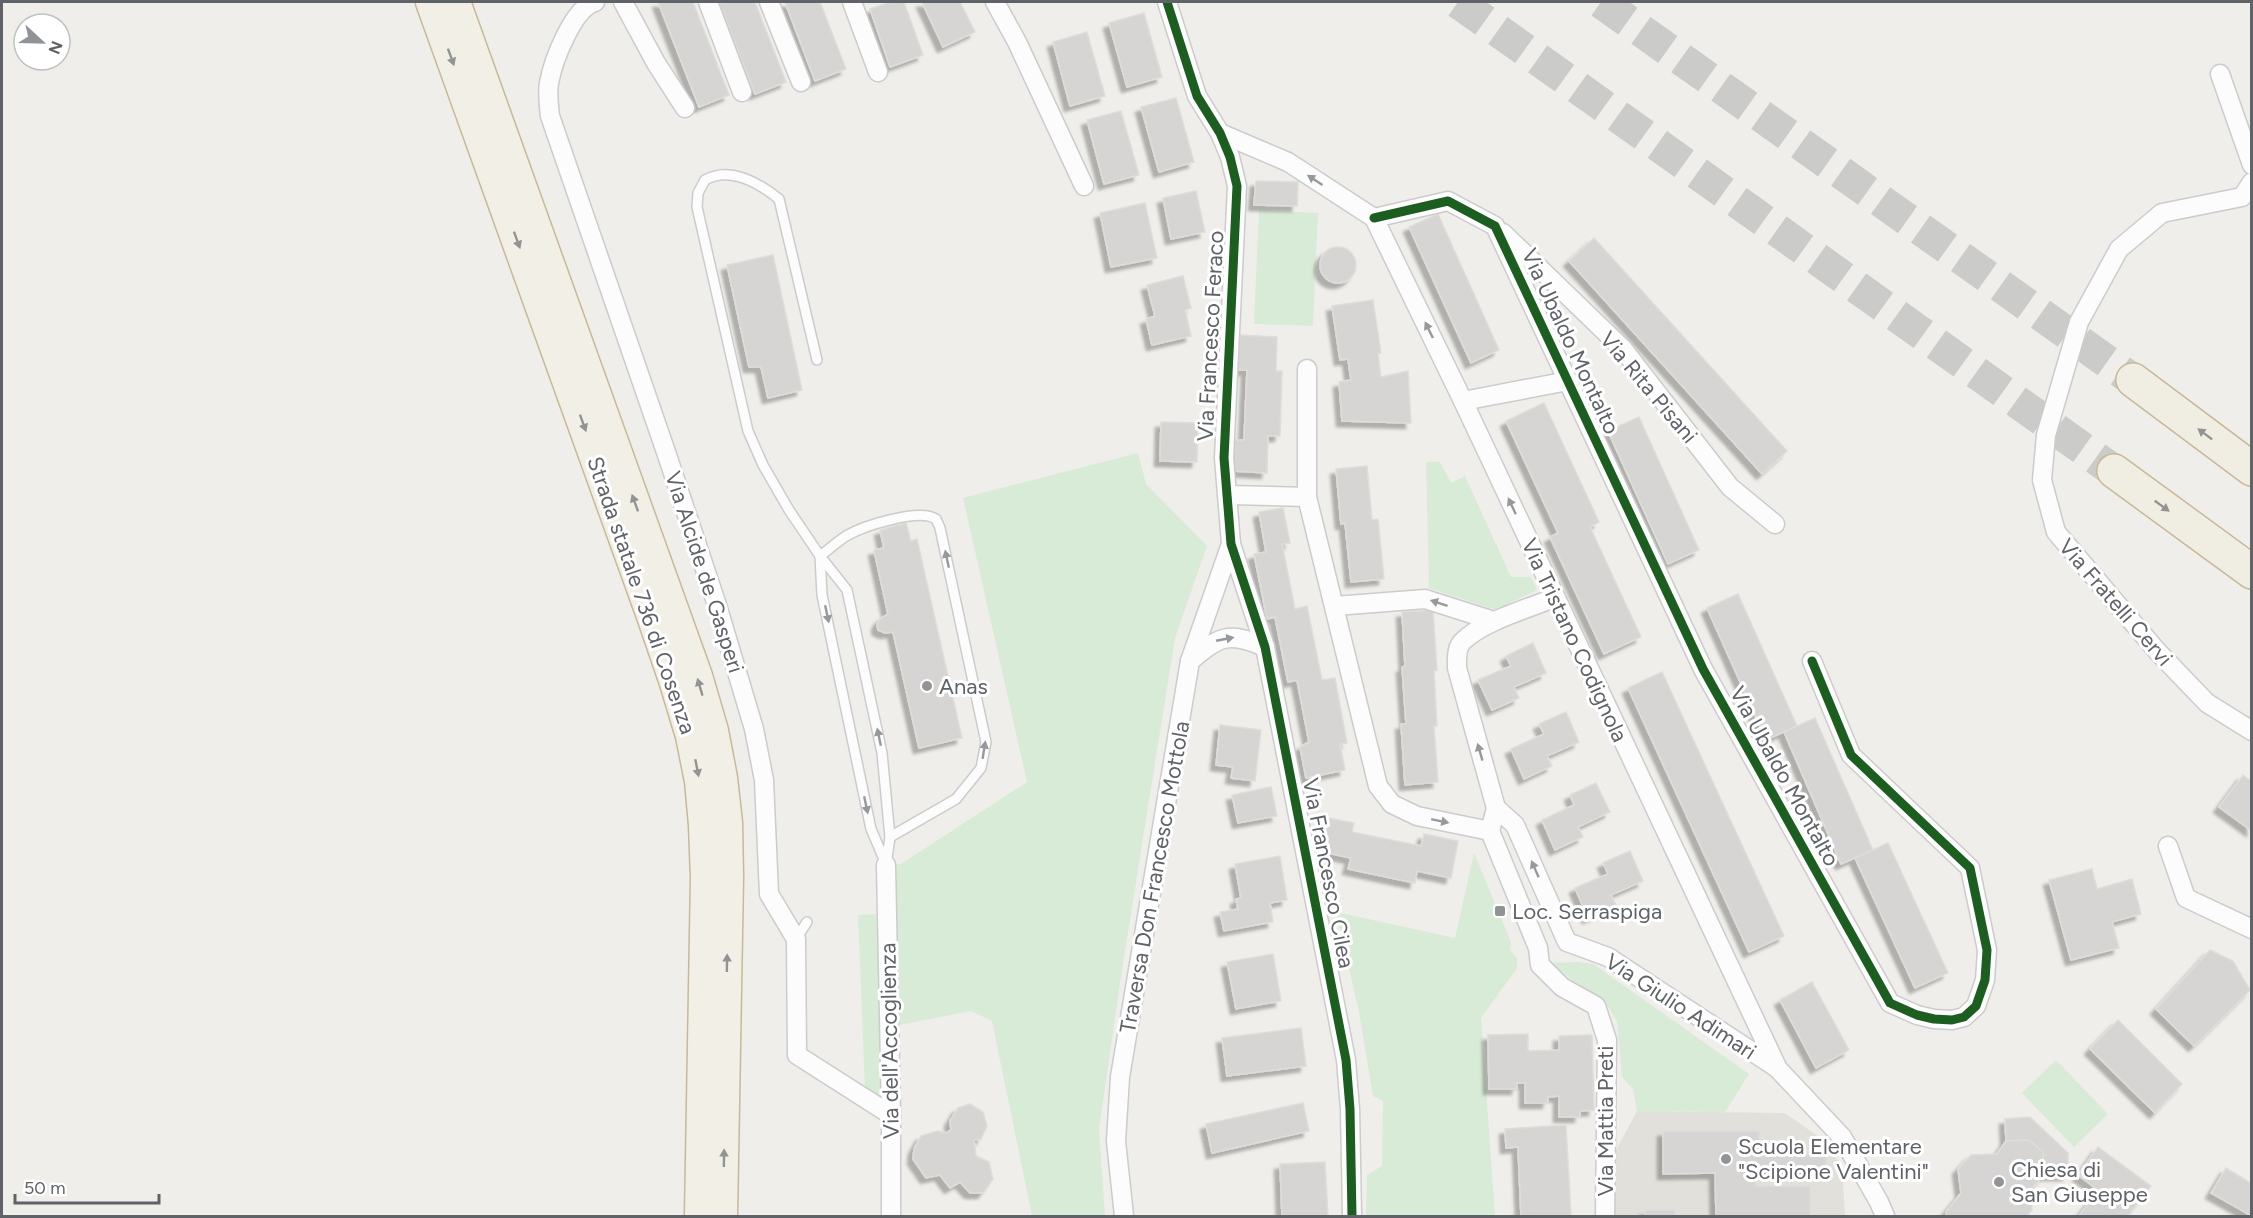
<svg xmlns="http://www.w3.org/2000/svg" width="2253" height="1218" font-family="Figtree,sans-serif">
	<style>
		.education { fill: #e2e0da }
		.green { fill: #d8ebd6 }
		.building { fill: #d6d5d3; stroke: #deddd9; stroke-width: 1.5; filter: url(#shadow) }
		.lines { fill: none; stroke-linecap: round; stroke-linejoin: round }
		.motorway-tunnel { stroke: #cbcbca; stroke-width: 33; stroke-dasharray: 33 16; stroke-linecap: butt }
		.service-casing { stroke: #cbcccc; stroke-width: 12 }
		.minor-casing { stroke: #cbcccc; stroke-width: 21 }
		.trunk-casing { stroke: #c8b996; stroke-width: 33 }
		.motorway-casing { stroke: #c8b996; stroke-width: 36 }
		.service { stroke: #fdfcfc; stroke-width: 9 }
		.minor { stroke: #fdfcfc; stroke-width: 18 }
		.trunk { stroke: #f2f0e6; stroke-width: 30 }
		.motorway { stroke: #f0ede3; stroke-width: 33 }
		.cycleway-casing { stroke: #fff; stroke-width: 13 }
		.cycleway { stroke: #1b5e20; stroke-width: 9 }
		.oneway { fill: #929494 }
		.oneway2 { fill: #96999c }
		.oneway3 { fill: #929393 }
		.poi-dot { fill: #919496; stroke: #fff; stroke-width: 2 }
		.labels { text-anchor: middle; stroke-width: 6; stroke-linejoin: round; paint-order: stroke }
		.street-label { font-size: 22px; fill: #5f6368; stroke: #fff }
		.poi-label { font-size: 22px; fill: #5f6368; stroke: #fff; text-anchor: start }
	</style>
	<defs>
		<filter id="shadow"><feDropShadow dx="-5.5" dy="5.5" stdDeviation="1.5" flood-color="#0004"/></filter>
	</defs>
	<rect width="100%" height="100%" fill="#efeeea"/>
	<path class="education" d="M1637,1111L1785,1113L1815,1134L1842,1165L1845,1216H1615L1614,1154Z"/>
	<g class="green">
		<path d="M1259,210L1318,213L1313,326L1254,324Z"/>
		<path d="M1138,453L1146,484L1207,546L1175,638L1122,970L1099,1129L1105,1216H1032L992,1021L971,1011L894,1026L889,865L901,864L1027,782L963,498Z"/>
		<path d="M1426,462H1440L1451,483L1465,476L1511,577H1531L1537,590L1496,610L1429,588Z"/>
		<path d="M1474,853L1511,942L1510,950L1517,958V968L1481,1018L1495,1216H1366L1367,1175L1382,1166L1383,1101L1373,1096L1359,1012L1336,912L1455,938Z"/>
		<path d="M876,914L884,1097L865,1089L858,915Z"/>
		<path d="M1577,962L1593,964L1749,1074L1725,1112L1637,1111L1633,1089L1622,1077L1617,1021L1609,1008L1550,963Z"/>
		<path d="M2056,1060L2108,1114L2074,1147L2022,1093Z"/>
	</g>
	<g class="building">
		<path d="M658,2H693L729,95L699,107Z"/>
		<path d="M719,2H755L786,82L755,94Z"/>
		<path d="M785,2H820L846,69L815,81Z"/>
		<path d="M891,2H904L923,55L890,67L870,9Z"/>
		<path d="M922,2H960L975,32L943,47Z"/>
		<path d="M1144,13L1162,77L1127,87L1109,23Z"/>
		<path d="M1087,32L1105,96L1070,106L1053,42Z"/>
		<path d="M1176,98L1194,162L1159,172L1141,107Z"/>
		<path d="M1121,111L1139,175L1104,184L1087,120Z"/>
		<path d="M1256,181L1298,182L1297,206L1254,205Z"/>
		<path d="M1196,191L1205,232L1171,239L1163,198Z"/>
		<path d="M1145,203L1157,258L1111,267L1100,213Z"/>
		<path d="M1438,214L1499,350L1471,363L1409,227Z"/>
		<path d="M1594,238L1787,451L1762,474L1569,261Z"/>
		<circle cx="1338" cy="265" r="18"/>
		<path d="M773,255L802,390L768,398L761,367H749L727,265Z"/>
		<path d="M1183,276L1191,308L1185,310L1191,336L1152,345L1146,319L1155,316L1147,285Z"/>
		<path d="M1373,300L1381,353L1378,354L1381,377L1408,371L1411,423L1342,421L1339,382L1351,380L1348,359L1340,360L1332,306Z"/>
		<path d="M1240,335L1277,337L1276,371H1282L1280,436H1268L1267,473L1233,471L1234,440H1244L1247,370H1238Z"/>
		<path d="M1544,403L1599,522L1590,527L1641,637L1604,654L1550,537L1558,533L1506,421Z"/>
		<path d="M1639,417L1699,550L1668,564L1608,431Z"/>
		<path d="M1161,422L1198,423L1197,462L1160,461Z"/>
		<path d="M1367,466L1372,520L1378,519L1384,579L1351,582L1345,523L1341,524L1336,469Z"/>
		<path d="M1283,508L1290,543L1282,544L1295,609L1307,606L1322,680L1335,678L1347,743L1340,744L1345,770L1306,778L1300,747L1309,742L1297,680L1288,682L1275,617L1267,619L1254,554L1266,552L1259,512Z"/>
		<path d="M906,523L911,541L917,539L962,738L919,748L893,632L885,633L878,630L877,625L880,619L888,614L874,550L884,548L880,530Z"/>
		<path d="M1738,594L1797,726L1766,740L1707,608Z"/>
		<path d="M1433,610L1437,670L1434,671L1437,726H1434L1438,782L1405,785L1401,724H1406L1402,667L1405,666L1402,612Z"/>
		<path d="M1533,643L1546,673L1514,687L1519,698L1492,710L1478,680L1511,666L1506,656Z"/>
		<path d="M1662,672L1784,936L1749,952L1628,688Z"/>
		<path d="M1566,712L1579,742L1547,756L1552,766L1524,779L1511,749L1544,734L1539,724Z"/>
		<path d="M1815,718L1873,850L1841,864L1784,732Z"/>
		<path d="M1220,725L1261,730L1255,781L1231,778L1233,767L1216,765Z"/>
		<path d="M2243,775L2252,782V831L2219,807Z"/>
		<path d="M1596,783L1610,812L1578,827L1583,837L1555,850L1542,820L1574,805L1570,795Z"/>
		<path d="M1271,787L1277,816L1238,823L1232,795Z"/>
		<path d="M1324,817L1354,823L1352,832L1421,846L1424,834L1458,841L1451,878L1417,871L1415,883L1348,869L1351,858L1318,851Z"/>
		<path d="M1888,843L1948,973L1915,988L1855,858Z"/>
		<path d="M1630,851L1643,881L1611,895L1616,905L1588,918L1575,888L1608,874L1603,863Z"/>
		<path d="M1280,856L1287,900L1270,903L1273,922L1224,931L1220,912L1238,909L1236,899L1241,898L1235,864Z"/>
		<path d="M2092,869L2097,889L2132,879L2141,914L2112,922L2119,948L2071,960L2049,880Z"/>
		<path d="M2210,950L2233,961L2250,990L2194,1046L2156,1009Z"/>
		<path d="M1273,954L1281,1001L1236,1009L1227,962Z"/>
		<path d="M1812,982L1849,1050L1816,1068L1780,1000Z"/>
		<path d="M2118,1020L2182,1084L2155,1113L2090,1049Z"/>
		<path d="M1301,1028L1306,1066L1227,1076L1222,1038Z"/>
		<path d="M1528,1034V1051L1559,1050V1036L1592,1035L1594,1110L1580,1111V1117H1559V1096L1548,1097V1103H1525V1083H1517V1089H1489L1488,1035Z"/>
		<path d="M1303,1103L1309,1131L1212,1153L1206,1124Z"/>
		<path d="M970,1104L983,1112L987,1126L981,1139L974,1140L976,1156L989,1162L993,1179L983,1193H970L960,1182L950,1188L940,1175L926,1178L913,1159L914,1149L921,1136L938,1131L946,1133L951,1130L950,1121L958,1108Z"/>
		<path d="M2030,1117L2068,1153V1175H2044L2043,1152L2029,1140L2006,1141L2005,1119Z"/>
		<path d="M1566,1125L1571,1215L1521,1216L1518,1147L1506,1148L1505,1129Z"/>
		<path d="M1663,1131H1759L1760,1155H1826V1170L1756,1171V1186H1810V1216H1716L1715,1173L1663,1174Z"/>
		<path d="M2029,1140L2043,1152L2044,1175L2031,1189L2032,1210L2027,1216H1946V1212L1961,1193L1958,1169L1971,1155L1997,1154L2006,1141Z"/>
		<path d="M2098,1147L2151,1186L2128,1216H2079L2098,1190L2078,1175Z"/>
		<path d="M1325,1162L1328,1216H1282L1280,1164Z"/>
		<path d="M2226,1168L2252,1184V1216L2211,1193Z"/>
		<rect x="1645" y="1210" width="30" height="6"/>
	</g>
	<g class="lines">
		<g class="motorway-tunnel">
			<path d="M1458,2L2114,471"/>
			<path d="M1601,2L2133,380"/>
		</g>
		<defs>
			<g id="service">
				<path d="M817,360L779,199C759,183 730,166 705,180L698,193L697,207L748,431L763,465L789,510L820,556L847,590L882,753L890,837L886,865"/>
				<path d="M820,556C828,550 837,542 846,536C863,526 919,508 936,519L940,528L986,742L981,768L956,799L890,837"/>
				<path d="M820,556L822,595L871,829L886,864"/>
				<path d="M796,939L807,922"/>
			</g>
			<g id="minor">
				<path d="M595,2C573,8 553,61 549,83C547,93 549,106 550,116L666,452L717,605L754,729L764,780L769,894L796,939L797,1055L891,1115"/>
				<path d="M623,2L656,63L685,108"/>
				<path d="M708,2L742,92"/>
				<path d="M769,2L801,82"/>
				<path d="M852,2L878,72"/>
				<path d="M995,2L1017,42L1084,186"/>
				<path d="M1167,2L1197,96L1220,133L1230,157L1237,186L1224,458L1231,544L1265,647L1346,1060L1350,1109L1352,1216"/>
				<path d="M2220,74L2252,165"/>
				<path d="M1220,133L1288,162L1374,218L1463,401L1778,1069L1842,1137L1879,1202L1885,1216"/>
				<path d="M2252,182L2242,197L2162,213L2119,249L2079,322L2046,435L2042,480L2056,532L2157,651L2207,703L2252,731"/>
				<path d="M1374,218L1448,201L1495,226L1703,669L1890,1003L1917,1015L1934,1019L1952,1020L1964,1017L1976,1006L1985,980L1987,950L1970,868L1851,755L1812,661"/>
				<path d="M1503,233L1623,349L1730,487L1775,524"/>
				<path d="M1307,369V497L1378,786L1392,804L1417,816L1490,831"/>
				<path d="M1463,401L1568,381"/>
				<path d="M1228,495L1307,497"/>
				<path d="M1335,606L1425,599L1494,621"/>
				<path d="M1190,661C1220,636 1228,631 1265,647"/>
				<path d="M1496,808L1490,831L1538,948L1540,965L1562,987L1596,1006L1607,1040L1605,1216"/>
				<path d="M1496,808L1515,825L1567,942L1608,957L1777,1068"/>
				<path d="M1496,808L1457,668C1457,659 1456,647 1463,641C1482,622 1529,608 1554,598"/>
				<path d="M2168,846L2186,898L2252,929"/>
				<path d="M886,865L891,1115V1216"/>
				<path d="M1124,1216L1116,1141L1120,1077L1190,661L1231,544"/>
			</g>
			<g id="trunk">
				<path d="M431,2L652,616L675,683L691,736L700,781L704,825L706,877L700,1216"/>
				<path d="M455,2L697,676L713,731L722,778L727,823L728,877L722,1216"/>
			</g>
			<g id="motorway">
				<path d="M2133,380L2252,469"/>
				<path d="M2114,471L2252,572"/>
			</g>
		</defs>
		<use href="#service" class="service-casing"/>
		<use href="#minor" class="minor-casing"/>
		<use href="#trunk" class="trunk-casing"/>
		<use href="#motorway" class="motorway-casing"/>
		<use href="#service" class="service"/>
		<use href="#minor" class="minor"/>
		<use href="#trunk" class="trunk"/>
		<use href="#motorway" class="motorway"/>
		<defs>
			<g id="cycleway">
				<path d="M1167,2L1197,96L1220,133L1230,157L1237,186L1224,458L1231,544L1265,647L1346,1060L1350,1109L1352,1216"/>
				<path d="M1374,218L1448,201L1495,226L1703,669L1890,1003L1917,1015L1934,1019L1952,1020L1964,1017L1976,1006L1985,980L1987,950L1970,868L1851,755L1812,661"/>
			</g>
		</defs>
		<use href="#cycleway" class="cycleway-casing"/>
		<use href="#cycleway" class="cycleway"/>
	</g>
	<defs><path id="oneway-solid" d="M-6-.8H1V-3.2L6.5 0L1 3.2V.8H-6Z" transform="scale(1.5)"/></defs>
	<g class="oneway">
		<use href="#oneway-solid" transform="translate(451 57) rotate(70)"/>
		<use href="#oneway-solid" transform="translate(517 240) rotate(70)"/>
		<use href="#oneway-solid" transform="translate(583 423) rotate(70)"/>
		<use href="#oneway-solid" transform="translate(635 503) rotate(-110)"/>
		<use href="#oneway-solid" transform="translate(700 687) rotate(-106)"/>
		<use href="#oneway-solid" transform="translate(697 768) rotate(79)"/>
		<use href="#oneway-solid" transform="translate(727 963) rotate(-89)"/>
		<use href="#oneway-solid" transform="translate(724 1158) rotate(-89)"/>
	</g>
	<g class="oneway2">
		<use href="#oneway-solid" transform="translate(1315 180) rotate(-147)"/>
		<use href="#oneway-solid" transform="translate(1429 330) rotate(-116)"/>
		<use href="#oneway-solid" transform="translate(1512 506) rotate(-115)"/>
		<use href="#oneway-solid" transform="translate(947 559) rotate(-102)"/>
		<use href="#oneway-solid" transform="translate(1439 603) rotate(-162)"/>
		<use href="#oneway-solid" transform="translate(827 614) rotate(78)"/>
		<use href="#oneway-solid" transform="translate(1225 639) rotate(-11)"/>
		<use href="#oneway-solid" transform="translate(879 737) rotate(-102)"/>
		<use href="#oneway-solid" transform="translate(984 750) rotate(-81)"/>
		<use href="#oneway-solid" transform="translate(1480 752) rotate(-106)"/>
		<use href="#oneway-solid" transform="translate(866 805) rotate(78)"/>
		<use href="#oneway-solid" transform="translate(1440 821) rotate(12)"/>
		<use href="#oneway-solid" transform="translate(1535 869) rotate(-114)"/>
	</g>
	<g class="oneway3">
		<use href="#oneway-solid" transform="translate(2205 434) rotate(-143)"/>
		<use href="#oneway-solid" transform="translate(2162 506) rotate(36)"/>
	</g>
	<g class="poi-dot">
		<circle cx="927" cy="686" r="6"/>
		<rect x="1494" y="905" width="12" height="12" rx="3"/>
		<circle cx="1726" cy="1159" r="6"/>
		<circle cx="1999" cy="1182" r="6"/>
	</g>
	<g class="labels">
		<g class="street-label">
			<text transform="translate(1210 336) rotate(-87)" y="8">Via Francesco Feraco</text>
			<text transform="translate(1571 341) rotate(65)" y="8">Via Ubaldo Montalto</text>
			<text transform="translate(1649 387) rotate(50)" y="8">Via Rita Pisani</text>
			<text transform="translate(705 572) rotate(72)" y="8">Via Alcide de Gasperi</text>
			<text transform="translate(642 595) rotate(71)" y="8">Strada statale 736 di Cosenza</text>
			<text transform="translate(2116 602) rotate(49)" y="8">Via Fratelli Cervi</text>
			<text transform="translate(1575 640) rotate(65)" y="8">Via Tristano Codignola</text>
			<text transform="translate(1785 776) rotate(61)" y="8">Via Ubaldo Montalto</text>
			<text transform="translate(1329 873) rotate(79)" y="8">Via Francesco Cilea</text>
			<text transform="translate(1154 877) rotate(-80)" y="8">Traversa Don Francesco Mottola</text>
			<text transform="translate(1681 1006) rotate(33)" y="8">Via Giulio Adimari</text>
			<text transform="translate(889 1041) rotate(-91)" y="8">Via dell'Accoglienza</text>
			<text transform="translate(1605 1121) rotate(-90)" y="8">Via Mattia Preti</text>
		</g>
		<g class="poi-label">
			<text x="939" y="694">Anas</text>
			<text x="1512" y="919">Loc. Serraspiga</text>
			<text x="1738" y="1154">Scuola Elementare<tspan x="1738" dy="25">"Scipione Valentini"</tspan></text>
			<text x="2011" y="1177">Chiesa di<tspan x="2011" dy="25">San Giuseppe</tspan></text>
		</g>
	</g>
	<rect width="2253" height="1218" fill="none" stroke="#5f6368" stroke-width="6"/>
	<g transform="translate(42 42) rotate(112)"><circle r="28" fill="#ffffff" stroke="#bfc1c3" stroke-width="1.5"/>
	<path d="M0-4.5L10 22L0 15L-10 22Z" fill="#919496"/>
	<text y="-9" font-size="16" font-weight="bold" text-anchor="middle" fill="#5f6368">N</text>
	</g>
	<path d="M15 1194v9h144v-9" fill="none" stroke="#5f6368" stroke-width="3"/>
	<text x="24" y="1194" font-size="18" fill="#5f6368" stroke="#ffffff" stroke-width="4.5" paint-order="stroke">50 m</text>
</svg>
